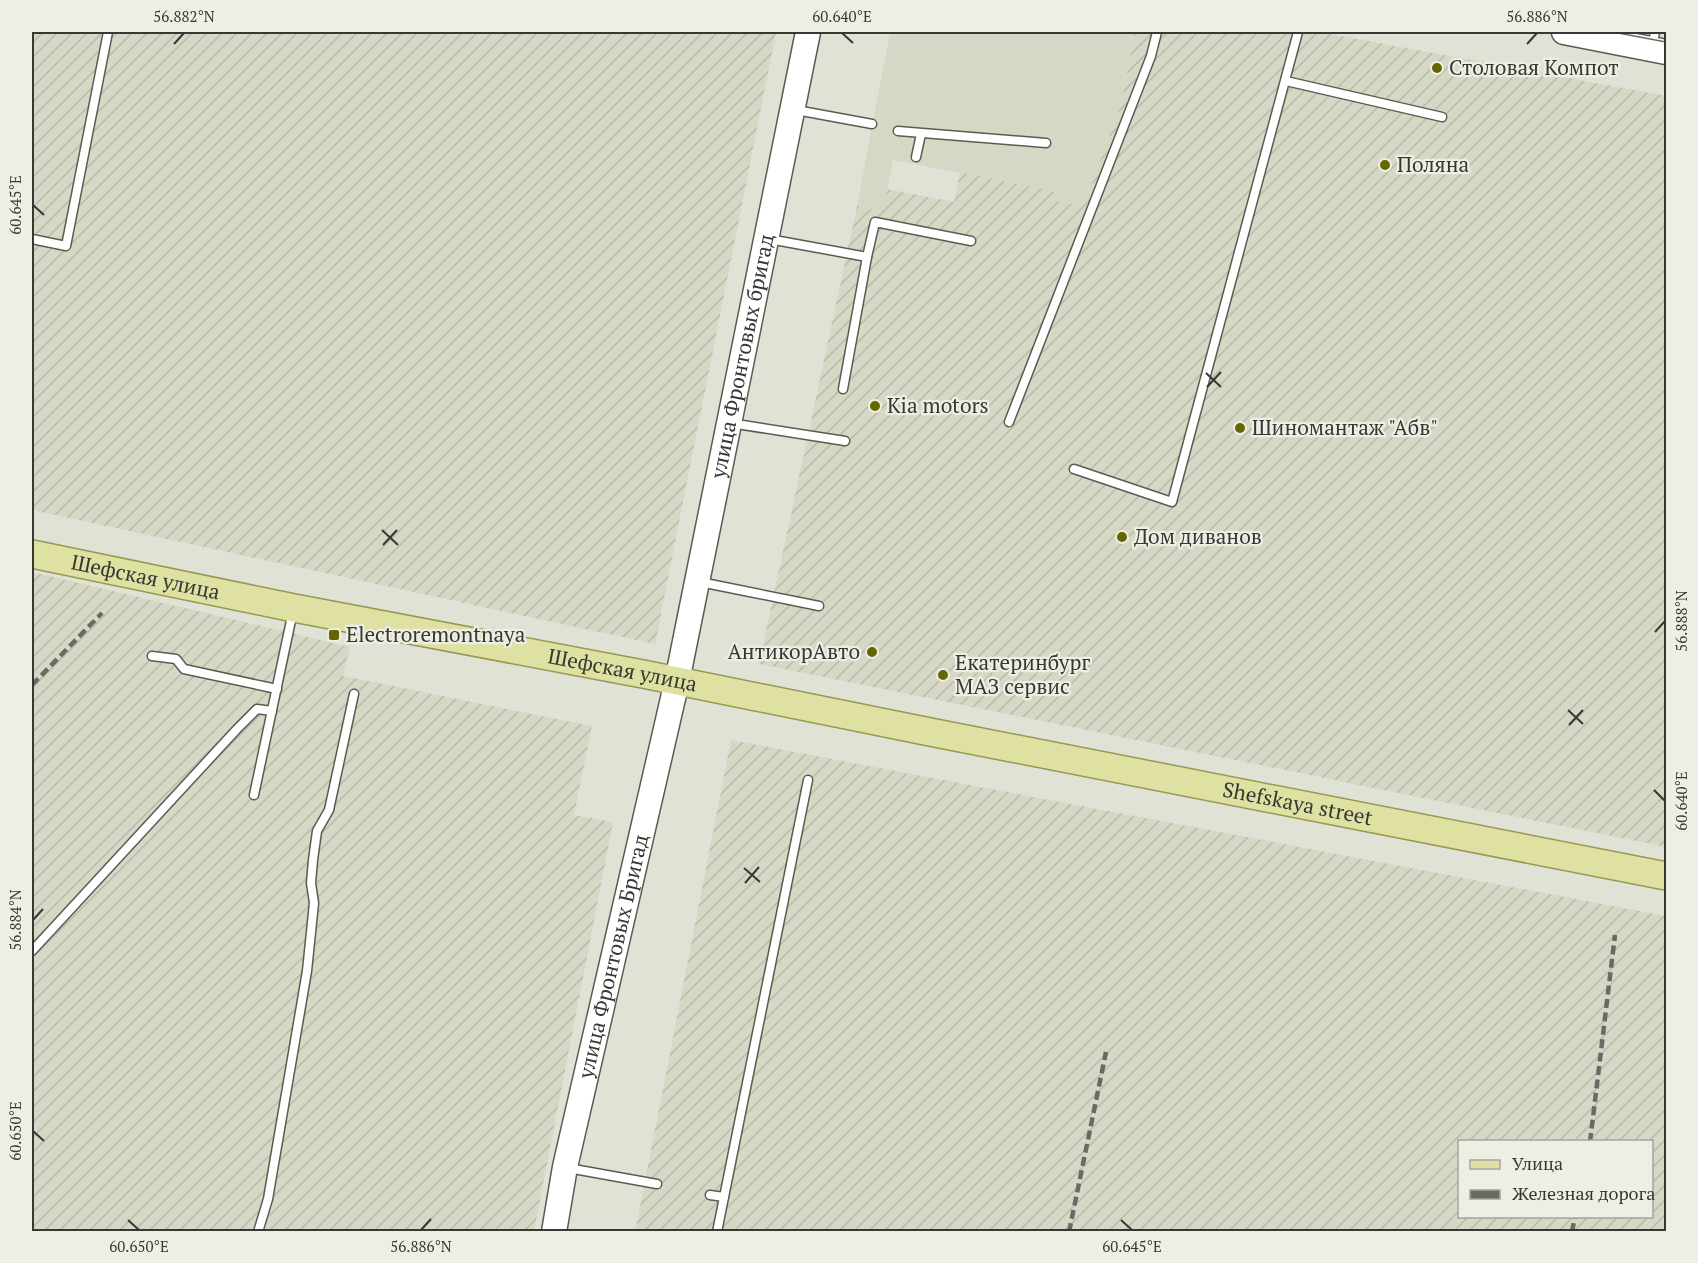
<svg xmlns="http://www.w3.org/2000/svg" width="1698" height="1263" font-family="'PT Serif',serif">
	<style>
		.built { fill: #d6d8c5 }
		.industrial { fill: url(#industrial-furrows); fill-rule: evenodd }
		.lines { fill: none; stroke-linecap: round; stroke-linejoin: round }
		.service-casing { stroke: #5a5b51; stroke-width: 11 }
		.secondary-casing { stroke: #5a5b51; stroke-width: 27 }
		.primary-casing { stroke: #979854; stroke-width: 30 }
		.service { stroke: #fff; stroke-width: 8 }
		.secondary { stroke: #fff; stroke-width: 24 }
		.primary { stroke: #dfe1a3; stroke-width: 27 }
		.tram { stroke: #6a6a64; stroke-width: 1.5 }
		.rail { stroke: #6a6a64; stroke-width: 4.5; stroke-dasharray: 9 4.5; stroke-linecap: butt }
		.ticks { fill: none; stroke: #373733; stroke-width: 2 }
		.poi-dot { fill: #656600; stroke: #eeefe4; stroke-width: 2 }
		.labels { text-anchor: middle; stroke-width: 4.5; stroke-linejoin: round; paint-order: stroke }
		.poi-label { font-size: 21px; fill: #373733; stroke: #eeefe4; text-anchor: start }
		.street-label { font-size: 21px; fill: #373733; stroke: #eeefe4 }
		.neatline { fill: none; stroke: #373733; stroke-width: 2 }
		.ticks-label { font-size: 15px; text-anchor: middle; fill: #373733 }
	</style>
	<defs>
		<pattern id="industrial-furrows" width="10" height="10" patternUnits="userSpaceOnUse" patternTransform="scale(1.5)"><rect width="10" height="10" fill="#d6d8c5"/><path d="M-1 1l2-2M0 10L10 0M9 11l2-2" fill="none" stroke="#b8baaa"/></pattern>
	</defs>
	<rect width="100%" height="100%" fill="#e1e2d6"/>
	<path class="built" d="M890,32H1135L1121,105L1083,206L1055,201L1057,192L893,160L883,211L857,206Z"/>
	<g class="industrial">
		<path d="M32,32H776L655,644L32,510Z"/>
		<path d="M1135,32H1320L1666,96V847L759,664L857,206L883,211L887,189L954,202L960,172L1057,192L1056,201L1083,206L1121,105Z"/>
		<path d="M32,572L350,647L343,676L592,726L574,815L613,822L534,1231L32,1232Z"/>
		<path d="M731,740L1666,916V1231L635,1232ZM1460,1142H1652V1216H1460Z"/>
	</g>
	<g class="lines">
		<defs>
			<g id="service">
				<path d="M1652,49L1655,32"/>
				<path d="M1286,81L1442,117"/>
				<path d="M796,110L872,124"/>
				<path d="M898,131L1046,143"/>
				<path d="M916,157L921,134"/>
				<path d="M32,239L66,246L108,32"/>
				<path d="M769,239L867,257L875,222L971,241"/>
				<path d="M843,389L867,257"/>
				<path d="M1009,422L1151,56L1157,32"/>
				<path d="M730,423L845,441"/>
				<path d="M1074,469L1172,502L1298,32"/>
				<path d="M700,582L819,606"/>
				<path d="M152,656L176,659L184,669L277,689"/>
				<path d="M254,795L293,611"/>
				<path d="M32,951L237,729L257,709L272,711"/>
				<path d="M568,1168L657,1184"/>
				<path d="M710,1195L724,1197"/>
				<path d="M258,1232L268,1199L307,971L314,903L311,883L313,860L317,831L329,810L354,694"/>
				<path d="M717,1232L808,780"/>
			</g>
			<g id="secondary">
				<path d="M1564,32L1666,52"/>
				<path id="s1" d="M554,1232L565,1167L677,681L808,32"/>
			</g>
			<g id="primary">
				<path id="s2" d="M32,554L294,608L648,675L930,732L1666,876"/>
			</g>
		</defs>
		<use href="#service" class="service-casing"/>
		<use href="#secondary" class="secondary-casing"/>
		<use href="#primary" class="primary-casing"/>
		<use href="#service" class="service"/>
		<use href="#secondary" class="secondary"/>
		<use href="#primary" class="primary"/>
		<path class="tram" d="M1613,32L1666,42"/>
		<g class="rail">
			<path d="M32,685L102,613"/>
			<path d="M1590,1142L1615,935"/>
			<path d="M1069,1232L1106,1052"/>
			<path d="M1572,1232L1575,1216"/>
		</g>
	</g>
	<path class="ticks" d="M842,33L853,43M174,44L184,33M1527,44L1537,33M33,205L44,215M1206,373L1221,387M1207,387L1221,372M382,530L398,545M383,545L397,530M1655,632L1665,621M1568,710L1583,724M1569,725L1583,710M1654,790L1665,801M744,868L760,882M745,883L759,867M33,920L43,909M33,1131L44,1141M128,1220L139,1230M1121,1220L1132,1230M421,1230L431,1219"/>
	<g class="poi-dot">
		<circle cx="1437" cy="68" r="6"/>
		<circle cx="1385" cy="165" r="6"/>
		<circle cx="875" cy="406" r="6"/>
		<circle cx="1240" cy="428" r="6"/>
		<circle cx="1122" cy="537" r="6"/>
		<rect x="328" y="629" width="12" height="12" rx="3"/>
		<circle cx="872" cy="652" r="6"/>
		<circle cx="943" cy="675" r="6"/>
	</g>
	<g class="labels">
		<g class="poi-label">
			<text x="1449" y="75">Столовая Компот</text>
			<text x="1397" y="172">Поляна</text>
			<text x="887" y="413">Kia motors</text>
			<text x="1252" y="435">Шиномантаж "Абв"</text>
			<text x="1134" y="544">Дом диванов</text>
			<text x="346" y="642">Electroremontnaya</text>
			<text x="860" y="659" text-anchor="end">АнтикорАвто</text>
			<text x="955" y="670">Екатеринбург<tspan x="955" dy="24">МАЗ сервис</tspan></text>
		</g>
		<g class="street-label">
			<text dy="7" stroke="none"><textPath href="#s1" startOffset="896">улица Фронтовых бригад</textPath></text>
			<text dy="7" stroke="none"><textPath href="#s2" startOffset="116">Шефская улица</textPath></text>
			<text dy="7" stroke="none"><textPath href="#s2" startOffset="602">Шефская улица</textPath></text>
			<text dy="7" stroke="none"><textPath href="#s2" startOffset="1290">Shefskaya street</textPath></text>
			<text dy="7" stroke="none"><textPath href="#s1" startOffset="282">улица Фронтовых Бригад</textPath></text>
		</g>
	</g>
	<rect width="1698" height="1263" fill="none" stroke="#eeefe4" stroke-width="66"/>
	<rect x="1458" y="1140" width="195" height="78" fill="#eeefe4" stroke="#a5a59d" stroke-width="1.5"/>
	<rect x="1470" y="1160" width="30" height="9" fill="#dfe1a3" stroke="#a5a59d" stroke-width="1.5"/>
	<text x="1512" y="1170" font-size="18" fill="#373733">Улица</text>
	<rect x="1470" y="1190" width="30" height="9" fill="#6a6a64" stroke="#a5a59d" stroke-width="1.5"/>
	<text x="1512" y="1200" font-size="18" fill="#373733">Железная дорога</text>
	<rect x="33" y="33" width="1632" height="1197" class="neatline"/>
	<g class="ticks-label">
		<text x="184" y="22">56.882°N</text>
		<text x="842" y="22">60.640°E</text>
		<text x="1537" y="22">56.886°N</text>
		<text transform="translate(16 205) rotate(-90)" y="5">60.645°E</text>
		<text transform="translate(1682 621) rotate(-90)" y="5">56.888°N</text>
		<text transform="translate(1682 801) rotate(-90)" y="5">60.640°E</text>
		<text transform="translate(16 920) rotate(-90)" y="5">56.884°N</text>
		<text transform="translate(16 1131) rotate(-90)" y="5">60.650°E</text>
		<text x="139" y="1252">60.650°E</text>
		<text x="421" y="1252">56.886°N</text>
		<text x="1132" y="1252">60.645°E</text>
	</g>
</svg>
